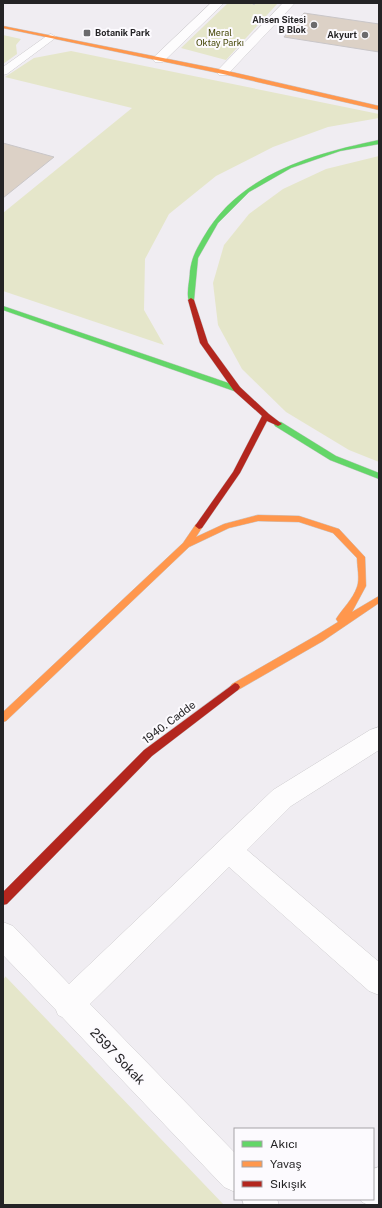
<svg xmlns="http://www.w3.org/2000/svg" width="382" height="1208" font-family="'Public Sans',sans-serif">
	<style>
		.green { fill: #e5e6ca }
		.building { fill: #dcd1c6; stroke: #c9c6c8 }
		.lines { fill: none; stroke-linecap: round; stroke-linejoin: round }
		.lane-casing { stroke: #cdcbce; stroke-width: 1 }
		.street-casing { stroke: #cdcbce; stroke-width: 1 }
		.fast-casing { stroke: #c9c8ca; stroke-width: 1 }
		.slow-casing { stroke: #c9c8ca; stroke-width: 1 }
		.jam-casing { stroke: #c9c8ca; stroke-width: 1 }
		.path { stroke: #cfcfcf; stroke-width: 1.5; stroke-dasharray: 2 2; stroke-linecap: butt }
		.lane { fill: #fdfcfd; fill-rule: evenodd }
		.street { fill: #fdfcfd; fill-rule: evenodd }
		.fast { fill: #63d668; fill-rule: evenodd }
		.slow { fill: #ff974d; fill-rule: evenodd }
		.jam { fill: #b3261e; fill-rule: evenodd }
		.poi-dot { fill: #6b6a6d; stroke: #fcfafe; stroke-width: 1.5 }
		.labels { text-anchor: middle; stroke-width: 4; stroke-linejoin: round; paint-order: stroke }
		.far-poi-label { font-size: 9px; font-weight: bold; fill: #242325; stroke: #fcfafe; text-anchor: end }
		.far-park-label { font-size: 9px; fill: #464807; stroke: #fcfafe }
		.street-label { font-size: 11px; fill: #242325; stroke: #fcfafe }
		.near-street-label { font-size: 13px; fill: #242325; stroke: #fcfafe }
	</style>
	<rect width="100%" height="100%" fill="#f0edf2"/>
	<g class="green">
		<path d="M228,3H278L226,60L181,48Z"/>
		<path d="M3,35L21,39L16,45L17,54L3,64Z"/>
		<path d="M71,51L379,114V118L328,127L273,147L216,176L169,214L145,259L144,310L164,345L3,291V213L132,108L5,77L34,58Z"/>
		<path d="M379,156V462L349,450L286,412L242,369L218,325L213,283L224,245L249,214L283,189L326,169Z"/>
		<path d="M6,976V977L224,1205H3V980Z"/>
	</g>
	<g class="building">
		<path d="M304,13L379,24V52L284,37Z"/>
		<path d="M3,143L54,157L3,198Z"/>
	</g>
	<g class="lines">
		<defs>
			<path id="lane" d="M51,34L56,37L54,39L7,74L3,75V67L48,35Z"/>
			<g id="street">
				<path d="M211,3H224L163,62H155L153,59L155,56Z"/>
				<path d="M283,3H295L227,75H219L217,72L219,69Z"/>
				<path d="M379,727V750L291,806L247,850L379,962V995L369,991L229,867L90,1004L235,1153V1192L224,1187L62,1017L58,1015L56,1010L3,955V922L13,926L69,984L273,790L370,730Z"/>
				<path d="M379,1167V1205H368L362,1202L360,1199H373V1169Z"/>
				<path d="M242,1199H277L279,1205H244Z"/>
			</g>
			<g id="fast">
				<path d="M379,140V144L340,151L291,168L249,192L218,223L198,258L194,300L191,302L189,301C186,293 190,280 190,271C192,257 196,250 203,238C239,174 313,154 379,140Z"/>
				<path d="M3,306L240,387L241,389L240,391H234L3,310Z"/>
				<path d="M275,422H281L336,456L379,473V479L330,460L275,426L274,424Z"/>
			</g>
			<g id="slow">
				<path d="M3,26L223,70L379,106V110L223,74L3,28Z"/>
				<path d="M258,515L299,516L339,529L365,557L366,586L352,612L379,596V603L323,641L238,690L235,691L232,690L230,687L232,684L317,635L338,622L336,619C343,608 353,599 357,587C360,579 357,566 357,558L333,533L299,522L258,521L229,528L189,547L6,721L3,722V712L183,543L196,524H202L203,526L196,537L224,524Z"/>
			</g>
			<g id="jam">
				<path d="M191,298L194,300L208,343L240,387L269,414L282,424L278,426L267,421L240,473L202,528L199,529L195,526L233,472L262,416L234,391L200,343L188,300Z"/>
				<path d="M235,683L238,684L240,687L238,690L152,756L7,904L3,905V892L144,750Z"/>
			</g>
		</defs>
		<use href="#lane" class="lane-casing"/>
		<use href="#street" class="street-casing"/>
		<use href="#fast" class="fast-casing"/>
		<use href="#slow" class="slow-casing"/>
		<use href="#jam" class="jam-casing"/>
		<path class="path" d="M249,3L256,5"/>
		<use href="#lane" class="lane"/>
		<use href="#street" class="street"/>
		<use href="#fast" class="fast"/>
		<use href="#slow" class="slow"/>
		<use href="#jam" class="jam"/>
	</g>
	<g class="poi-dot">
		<circle cx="314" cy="25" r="4"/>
		<rect x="83" y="29" width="8" height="8" rx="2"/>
		<circle cx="365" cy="35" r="4"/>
	</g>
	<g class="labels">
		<g class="far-poi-label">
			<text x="306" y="23">Ahsen Sitesi<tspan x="306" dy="10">B Blok</tspan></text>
			<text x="95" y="36" text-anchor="start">Botanik Park</text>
			<text x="357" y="38">Akyurt</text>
		</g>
		<g class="far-park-label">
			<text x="220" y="36">Meral<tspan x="220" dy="10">Oktay Parkı</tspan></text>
		</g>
		<g class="street-label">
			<text transform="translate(169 722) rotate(-37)" y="4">1940. Cadde</text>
		</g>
		<g class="near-street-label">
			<text transform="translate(118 1056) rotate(46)" y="5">2597 Sokak</text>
		</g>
	</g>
	<rect width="382" height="1208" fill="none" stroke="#242325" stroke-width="8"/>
	<rect x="234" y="1128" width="140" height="72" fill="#fcfafe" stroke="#a6a4a7"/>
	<rect x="242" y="1141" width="20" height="6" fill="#63d668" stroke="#a6a4a7"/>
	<text x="270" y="1148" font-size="12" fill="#242325">Akıcı</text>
	<rect x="242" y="1161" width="20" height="6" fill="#ff974d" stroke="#a6a4a7"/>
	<text x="270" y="1168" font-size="12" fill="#242325">Yavaş</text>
	<rect x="242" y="1181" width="20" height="6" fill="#b3261e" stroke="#a6a4a7"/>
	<text x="270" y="1188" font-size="12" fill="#242325">Sıkışık</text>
</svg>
